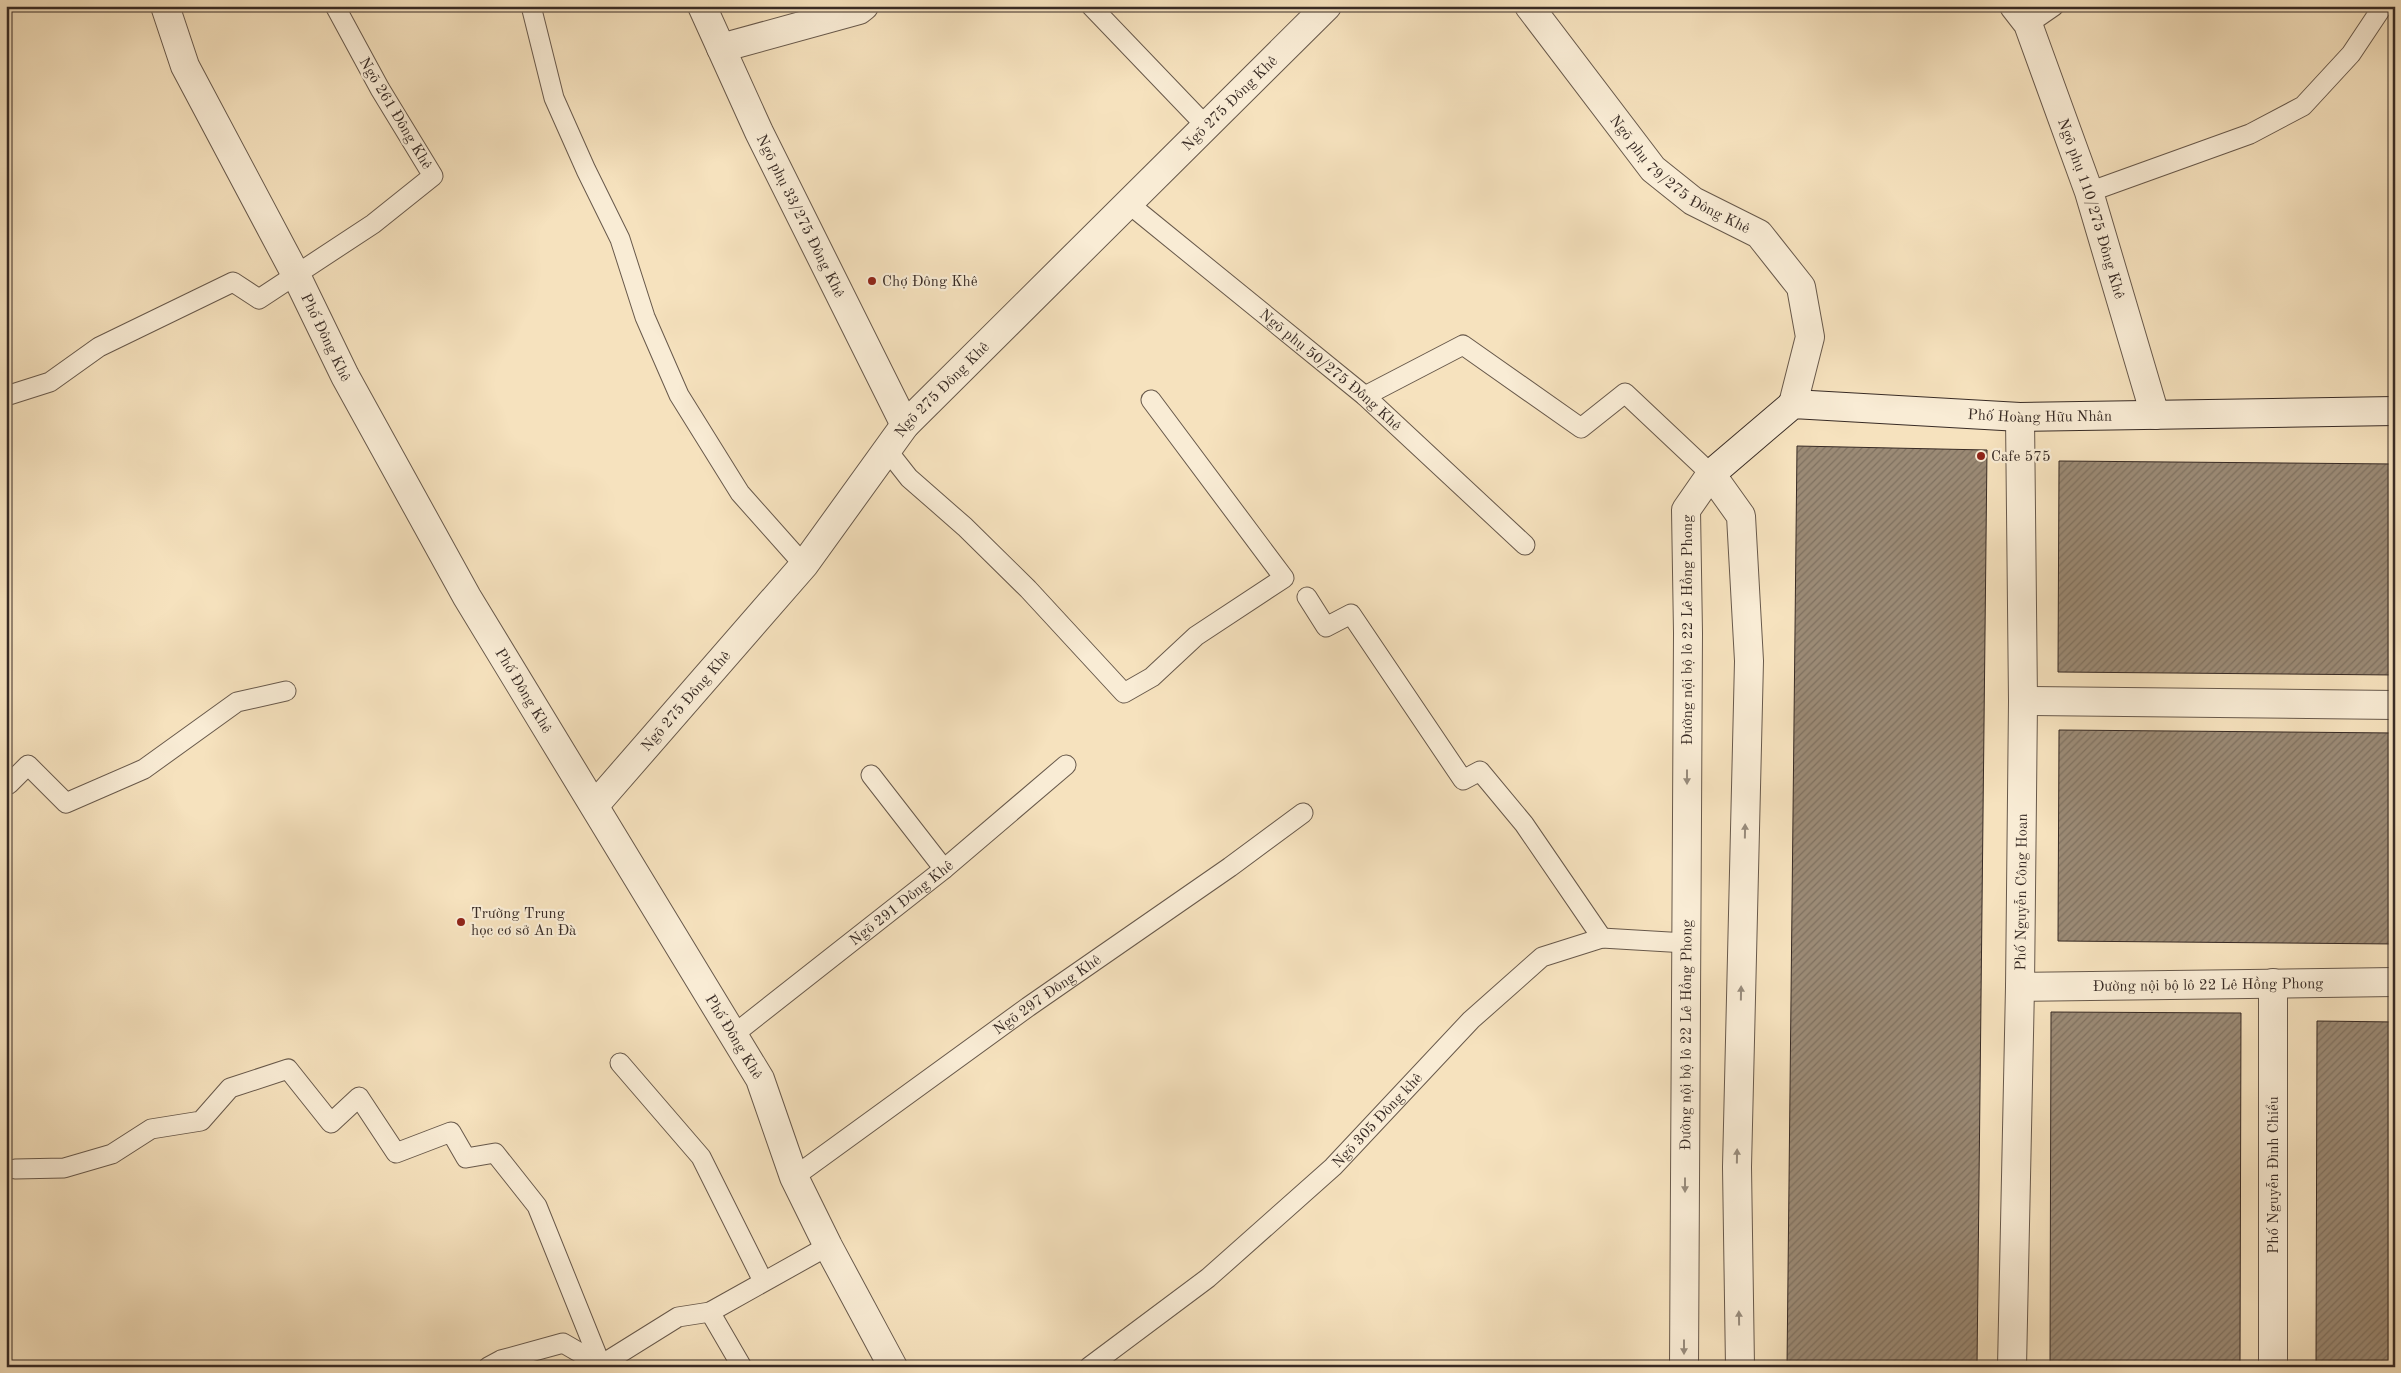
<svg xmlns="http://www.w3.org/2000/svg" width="2401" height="1373" font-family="'Old Standard TT',serif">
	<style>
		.building { fill: url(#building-hatch); stroke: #382b25 }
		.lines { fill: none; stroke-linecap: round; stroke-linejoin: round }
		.lane-casing { stroke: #68594b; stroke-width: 21 }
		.street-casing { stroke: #68594b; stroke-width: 30 }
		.secondary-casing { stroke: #382b25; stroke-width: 30 }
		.lane { stroke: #f9ecd5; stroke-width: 19 }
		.street { stroke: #f9ecd5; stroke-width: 28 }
		.secondary { stroke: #f9ecd5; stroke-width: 28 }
		.oneway { fill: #988c7d }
		.poi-dot { fill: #8f2418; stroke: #f9ecd5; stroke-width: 2 }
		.labels { text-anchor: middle; stroke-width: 4.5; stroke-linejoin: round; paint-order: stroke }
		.street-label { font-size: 15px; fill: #382b25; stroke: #f9ecd5 }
		.poi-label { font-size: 15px; fill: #382b25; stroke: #f9ecd5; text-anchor: start }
	</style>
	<defs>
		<pattern id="building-hatch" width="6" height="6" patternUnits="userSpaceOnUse" patternTransform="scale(1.25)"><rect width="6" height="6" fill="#9b8a75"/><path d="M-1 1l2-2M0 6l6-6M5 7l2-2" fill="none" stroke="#7f7160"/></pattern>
	</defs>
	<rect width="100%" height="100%" fill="#f6e2be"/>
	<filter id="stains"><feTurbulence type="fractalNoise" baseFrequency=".004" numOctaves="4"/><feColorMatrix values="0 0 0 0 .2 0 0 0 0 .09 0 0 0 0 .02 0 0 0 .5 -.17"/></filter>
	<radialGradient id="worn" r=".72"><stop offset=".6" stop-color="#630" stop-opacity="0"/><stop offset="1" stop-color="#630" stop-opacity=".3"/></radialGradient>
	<g class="building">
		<path d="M1797,446L1987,450L1977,1367H1787Z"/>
		<path d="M2059,461L2395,464V675L2058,672Z"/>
		<path d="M2059,730L2395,733V944L2058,941Z"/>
		<path d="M2051,1012L2241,1013L2240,1367H2050Z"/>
		<path d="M2317,1021L2395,1022V1367H2316Z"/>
	</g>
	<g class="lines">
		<defs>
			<g id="lane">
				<path d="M531,6L554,98L586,170L620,239L645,317L679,395L740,493L804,565"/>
				<path d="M1091,6L1206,126"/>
				<path d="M2028,24L2054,6"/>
				<path d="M2089,192L2250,134L2303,106L2351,54L2383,6"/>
				<path id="s1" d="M1129,204L1365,396L1525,545"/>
				<path d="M6,396L50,382L99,347L233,282L259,299L373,224L433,176L380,89L335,6"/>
				<path d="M1365,396L1463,345L1581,428L1625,393L1711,474"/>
				<path d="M887,450L909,478L965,527L1028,589L1124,693L1152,677L1196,636L1284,578L1151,400"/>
				<path d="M1307,597L1326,627L1351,614L1463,780L1480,771L1524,824L1602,938"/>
				<path d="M871,775L944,869"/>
				<path d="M6,782L9,784L28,765L66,803L144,769L237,702L286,691"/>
				<path id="s2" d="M733,1035L944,869L1066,765"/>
				<path d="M620,1063L701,1157L763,1281"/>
				<path d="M15,1169L64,1168L112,1154L151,1129L201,1121L230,1088L288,1069L331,1123L359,1097L396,1153L451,1132L466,1158L495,1153L537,1206L601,1365"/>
				<path id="s3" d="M794,1177L1028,1007L1230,867L1303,813"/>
				<path d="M710,1312L742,1367"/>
				<path d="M488,1367L501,1360L563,1343L601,1365L678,1317L710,1312L828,1246"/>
				<path id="s4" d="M1089,1367L1208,1278L1333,1167L1471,1020L1542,957L1602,938L1686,943"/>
			</g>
			<g id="street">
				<path id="s5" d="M165,6L185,66L296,275L345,376L467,597L760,1079L794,1177L828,1246L893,1367"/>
				<path id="s6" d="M702,6L759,132L905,425"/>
				<path id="s7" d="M1529,6L1653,169L1693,201L1759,234L1801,287L1810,337L1793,404"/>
				<path id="s8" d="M2014,6L2028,24L2089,192L2155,415"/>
				<path d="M721,48L859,10L864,6"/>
				<path d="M2023,701L2395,705"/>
				<path id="s9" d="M595,805L804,565L905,425L1327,6"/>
				<path id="s10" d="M2020,987L2395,982"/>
				<path id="s11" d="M1684,1367L1688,633L1686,510L1711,474L1741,516L1749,661L1737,1167L1740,1367"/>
				<path id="s12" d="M2012,1367L2020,987L2023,701L2020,417"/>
				<path d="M2273,1367V983"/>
			</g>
			<g id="secondary">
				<path id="s13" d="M1711,474L1793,404L2020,417L2395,411"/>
			</g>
		</defs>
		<use href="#lane" class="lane-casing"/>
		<use href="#street" class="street-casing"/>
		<use href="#secondary" class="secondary-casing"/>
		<use href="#lane" class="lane"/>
		<use href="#street" class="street"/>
		<use href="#secondary" class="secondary"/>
	</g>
	<defs><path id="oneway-solid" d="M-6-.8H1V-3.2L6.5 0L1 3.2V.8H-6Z" transform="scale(1.25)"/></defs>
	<g class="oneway">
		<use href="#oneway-solid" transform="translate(1687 777) rotate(90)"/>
		<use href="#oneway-solid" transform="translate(1745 831) rotate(-89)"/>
		<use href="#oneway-solid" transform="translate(1741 993) rotate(-89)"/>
		<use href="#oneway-solid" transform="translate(1737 1156) rotate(-89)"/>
		<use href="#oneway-solid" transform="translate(1685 1185) rotate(90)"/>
		<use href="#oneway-solid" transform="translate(1739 1318) rotate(-91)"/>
		<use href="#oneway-solid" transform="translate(1684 1347) rotate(90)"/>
	</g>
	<g class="poi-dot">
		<circle cx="872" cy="281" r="5"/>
		<circle cx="1981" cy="456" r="5"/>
		<circle cx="461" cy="922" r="5"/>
	</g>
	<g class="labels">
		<g class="street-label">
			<text dy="5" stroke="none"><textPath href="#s9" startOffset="948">Ngõ 275 Đông Khê</textPath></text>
			<text transform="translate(396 113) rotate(59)" y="5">Ngõ 261 Đông Khê</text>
			<text dy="5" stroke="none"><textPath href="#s7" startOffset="229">Ngõ phụ 79/275 Đông Khê</textPath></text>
			<text dy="5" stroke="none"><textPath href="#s8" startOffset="218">Ngõ phụ 110/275 Đông Khê</textPath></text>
			<text dy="5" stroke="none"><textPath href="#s6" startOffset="232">Ngõ phụ 33/275 Đông Khê</textPath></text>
			<text dy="5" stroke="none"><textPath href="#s5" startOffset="369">Phố Đông Khê</textPath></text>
			<text dy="5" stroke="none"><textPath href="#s1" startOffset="261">Ngõ phụ 50/275 Đông Khê</textPath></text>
			<text dy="5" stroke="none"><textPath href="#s9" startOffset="542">Ngõ 275 Đông Khê</textPath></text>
			<text dy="5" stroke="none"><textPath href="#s13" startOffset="355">Phố Hoàng Hữu Nhân</textPath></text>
			<text transform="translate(1687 630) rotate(-90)" y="5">Đường nội bộ lô 22 Lê Hồng Phong</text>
			<text dy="5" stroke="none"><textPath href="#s5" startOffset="774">Phố Đông Khê</textPath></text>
			<text dy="5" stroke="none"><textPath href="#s9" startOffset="138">Ngõ 275 Đông Khê</textPath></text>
			<text dy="5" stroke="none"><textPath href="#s12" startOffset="475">Phố Nguyễn Công Hoan</textPath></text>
			<text dy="5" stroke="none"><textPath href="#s2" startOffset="214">Ngõ 291 Đông Khê</textPath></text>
			<text dy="5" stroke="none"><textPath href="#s10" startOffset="188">Đường nội bộ lô 22 Lê Hồng Phong</textPath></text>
			<text dy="5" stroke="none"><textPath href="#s3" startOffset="312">Ngõ 297 Đông Khê</textPath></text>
			<text dy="5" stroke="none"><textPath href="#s11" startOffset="332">Đường nội bộ lô 22 Lê Hồng Phong</textPath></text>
			<text dy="5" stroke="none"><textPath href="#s5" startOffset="1179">Phố Đông Khê</textPath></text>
			<text dy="5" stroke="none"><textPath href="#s4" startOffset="380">Ngõ 305 Đông khê</textPath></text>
			<text transform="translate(2273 1175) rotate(-90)" y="5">Phố Nguyễn Đình Chiểu</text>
		</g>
		<g class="poi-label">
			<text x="882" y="286">Chợ Đông Khê</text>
			<text x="1991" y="461">Cafe 575</text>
			<text x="471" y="918">Trường Trung<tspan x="471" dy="17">học cơ sở An Đà</tspan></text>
		</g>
	</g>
	<rect width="2401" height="1373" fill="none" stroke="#f6e2be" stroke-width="25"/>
	<rect x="8" y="8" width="2386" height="1358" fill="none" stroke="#382b25" stroke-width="2.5"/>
	<rect x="12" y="12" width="2376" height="1348" fill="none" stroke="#382b25"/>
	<rect width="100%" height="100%" filter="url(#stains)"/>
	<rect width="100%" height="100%" fill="url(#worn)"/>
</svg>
